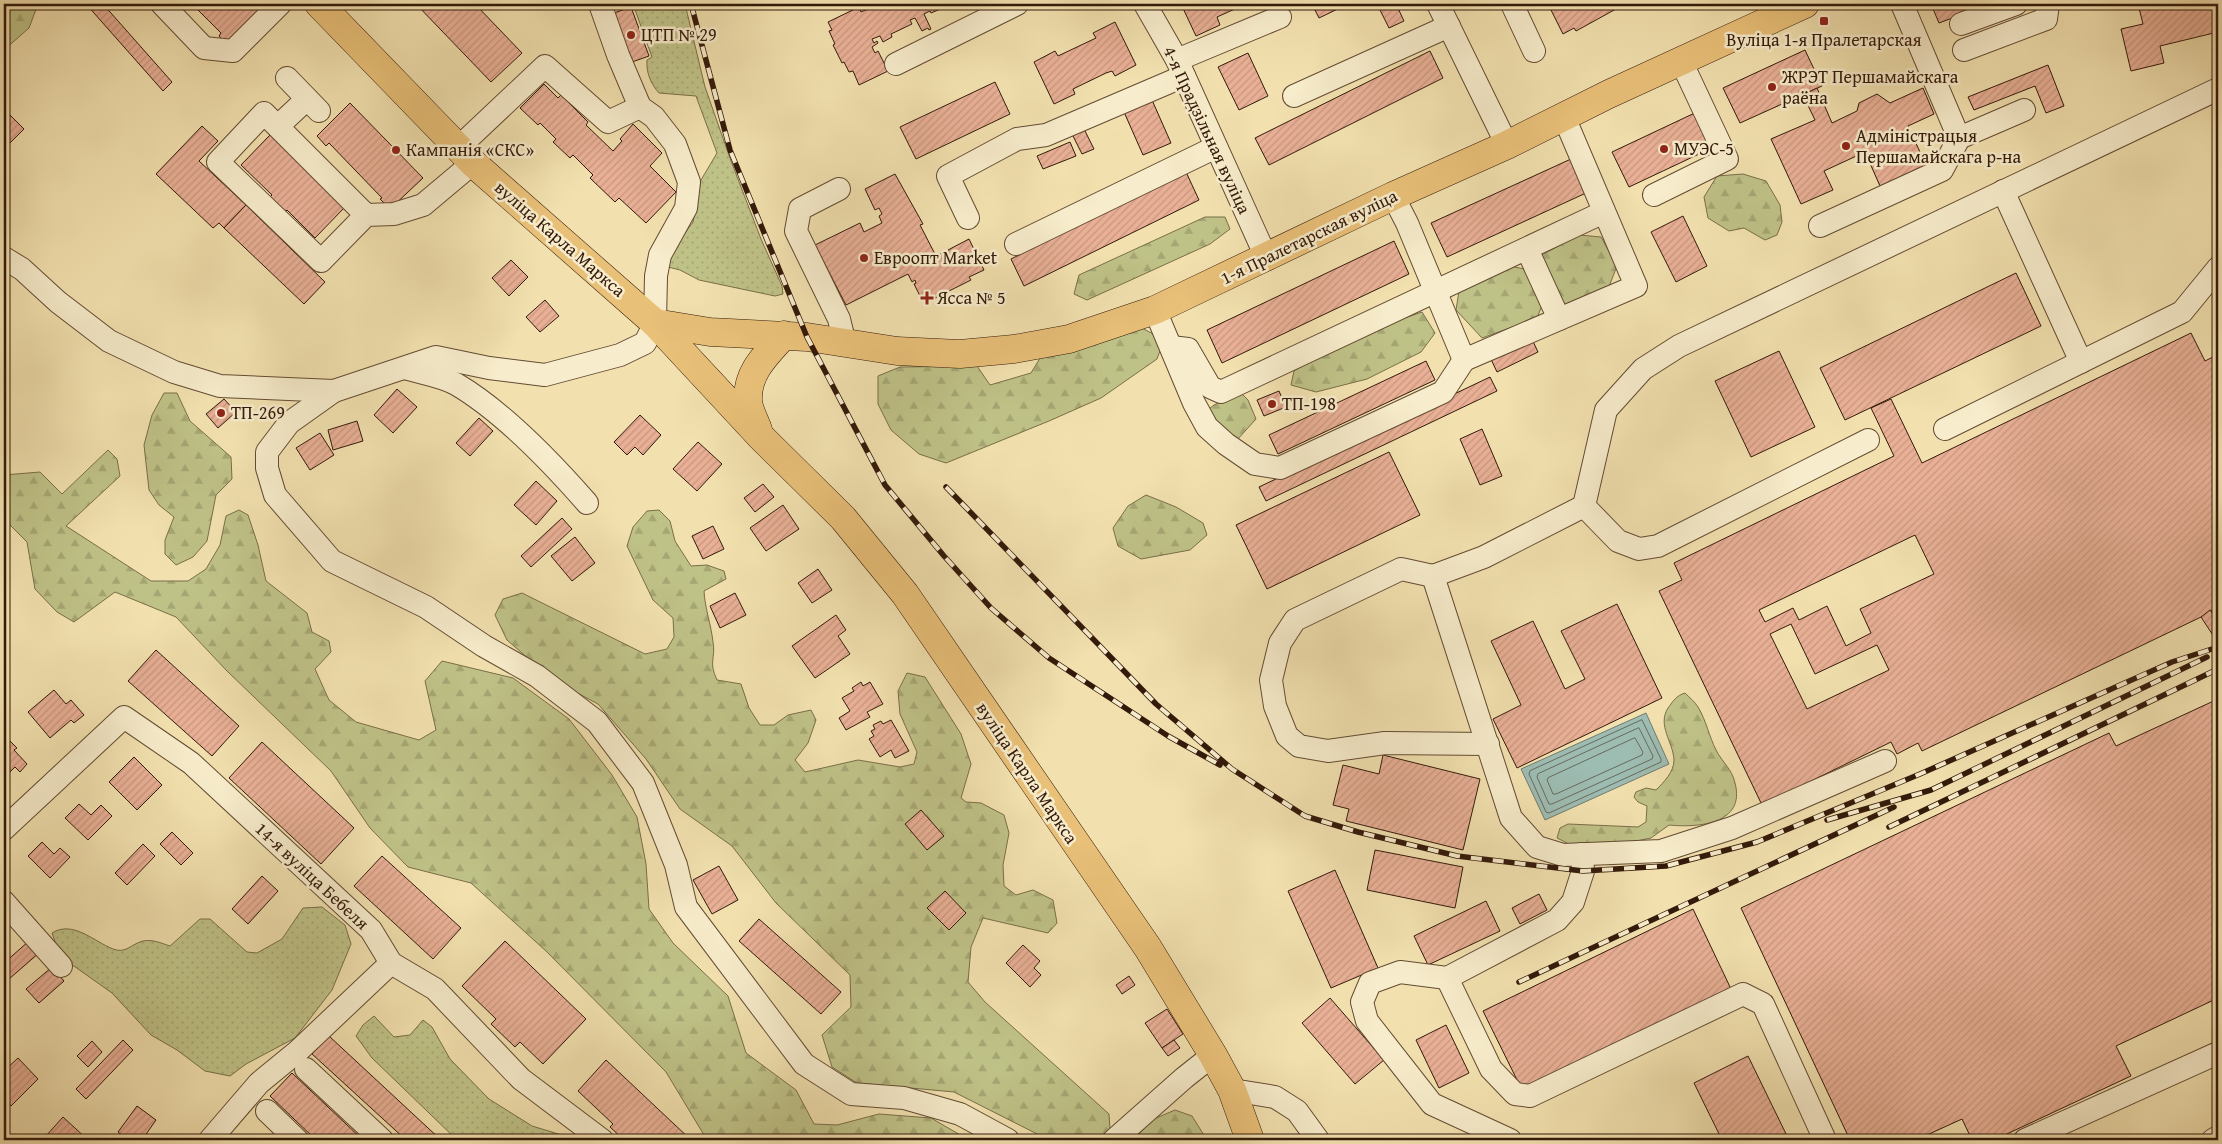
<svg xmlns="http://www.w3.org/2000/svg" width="2222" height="1144" font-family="'Gentium Book Plus',serif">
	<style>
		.green { fill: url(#green-dots); stroke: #796e48 }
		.forest { fill: url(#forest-firs); stroke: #796e48 }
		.water { fill: #9dbcb2; stroke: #737b6f }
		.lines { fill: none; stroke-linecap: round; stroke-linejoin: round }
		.shore { stroke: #686a5e; stroke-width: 1 }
		.building { fill: url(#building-hatch); stroke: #33190a; fill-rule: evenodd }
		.minor-casing { stroke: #634b33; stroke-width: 24 }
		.major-casing { stroke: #33190a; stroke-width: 29 }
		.minor { stroke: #f7eccb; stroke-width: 22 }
		.major { stroke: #e9c078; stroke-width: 28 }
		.rail-casing { stroke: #33190a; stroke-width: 5.5 }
		.rail { stroke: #f7eccb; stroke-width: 4; stroke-dasharray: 11; stroke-linecap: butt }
		.poi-dot { fill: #8f2418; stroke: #f7eccb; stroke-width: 2 }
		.labels { text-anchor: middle; stroke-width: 5; stroke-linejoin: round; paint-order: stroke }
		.poi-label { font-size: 18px; fill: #33190a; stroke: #f7eccb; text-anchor: start }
		.street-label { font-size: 18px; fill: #33190a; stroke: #f7eccb }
	</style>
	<defs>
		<pattern id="green-dots" width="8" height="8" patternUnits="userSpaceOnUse" patternTransform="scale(1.25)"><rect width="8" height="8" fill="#bfc287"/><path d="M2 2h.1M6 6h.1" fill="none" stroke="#a5a673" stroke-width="1.8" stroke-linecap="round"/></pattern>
		<pattern id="forest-firs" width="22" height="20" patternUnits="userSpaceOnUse" patternTransform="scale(1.25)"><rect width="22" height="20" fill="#bfc287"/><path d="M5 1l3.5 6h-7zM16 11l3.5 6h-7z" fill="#a5a673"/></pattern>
		<pattern id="building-hatch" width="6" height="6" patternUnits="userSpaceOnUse" patternTransform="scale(1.25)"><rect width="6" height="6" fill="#e9b096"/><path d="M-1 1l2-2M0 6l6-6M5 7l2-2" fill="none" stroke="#c89780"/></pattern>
	</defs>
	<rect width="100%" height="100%" fill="#f2e1af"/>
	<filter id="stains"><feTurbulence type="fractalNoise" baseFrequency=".004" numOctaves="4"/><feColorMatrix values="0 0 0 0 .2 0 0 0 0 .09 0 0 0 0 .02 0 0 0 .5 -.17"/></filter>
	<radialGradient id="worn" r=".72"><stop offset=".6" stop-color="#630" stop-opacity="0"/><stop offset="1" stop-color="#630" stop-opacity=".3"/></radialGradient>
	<g class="green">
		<path d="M633,4H685L705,87L731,161L761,239L782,286L783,294L775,296L699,280L680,270L668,267L664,262L693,222L701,180L717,153L696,96L659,93C651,84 646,73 647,60L652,57Z"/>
		<path d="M322,907L345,925L351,944L332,990L295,1038L246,1064L230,1076L205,1071L177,1050L151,1035L112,993L71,964L58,950L52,933C73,920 93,941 113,949C126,954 131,944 143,941C152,939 161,943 170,946L200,919H210L247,952L257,953L282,939L303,908Z"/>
		<path d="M374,1016L394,1037L410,1035L423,1020L432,1027L450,1059L489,1099L532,1126L565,1136V1140H457L372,1058L356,1036L363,1025Z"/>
	</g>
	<g class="forest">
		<path d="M4,4H38L29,28L4,50Z"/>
		<path d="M1743,174L1766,181L1780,205L1782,222L1777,235L1765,240L1744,228L1729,231L1708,218L1704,197L1717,176Z"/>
		<path d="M1205,217H1225L1230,229L1210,244L1087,300L1074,294L1079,275Z"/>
		<path d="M1579,235L1601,237L1617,266L1608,289L1565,306L1540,256Z"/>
		<path d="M1510,266L1529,270L1543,303L1537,318L1482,338L1456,310L1459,291Z"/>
		<path d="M1422,312L1435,333L1421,352L1367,379L1316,392L1291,385L1294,371L1353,336Z"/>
		<path d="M1142,328L1164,340L1157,359L1101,398L1049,421L946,463L919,454L891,430L878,404V376L900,367L977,366L990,385L1031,373L1042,355Z"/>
		<path d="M164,393H177L190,421L231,457L232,479L216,495L207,541L193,557L176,565L165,554V540L174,517L159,505L149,490L144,445L152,415Z"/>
		<path d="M1241,393L1248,400L1256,419L1236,441L1205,412L1214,405Z"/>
		<path d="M108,450L117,459L120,476L66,526L151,581H188L206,569L220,545L226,516L239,510L248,515L258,545L266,581L307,613L312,632L329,641L331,652L315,669L329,700L356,722L419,740L436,730L425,681L442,661L513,678L569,719L612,775L637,817L646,864L649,909L673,943L728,996L746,1053L796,1090L814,1124L837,1125L879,1114L931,1118L969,1140H707L666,1072L546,951L471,883L408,867L370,828L331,771L227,671L176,617L115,592L74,622L57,612L35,589L27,542L4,519V475L40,472L62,494Z"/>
		<path d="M1146,495L1176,507L1203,523L1207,535L1190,550L1141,559L1118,546L1113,528L1128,506Z"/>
		<path d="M659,510L670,521L675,541L691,566L707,565L724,571L726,579L704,591C705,609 711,624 713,642C716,659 708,661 717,680L741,684L749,708L760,725H774L788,715L811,710L816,720L808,743L795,760L805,772L858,760L900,767L914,764L917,752L900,714L898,691L907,673L925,677L961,734L971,764L961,798L966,802L981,803L1004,815L1009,833L1003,865L1004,886L1016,895L1033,890L1053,900L1057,923L1048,933L983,918L971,947L968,982L985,1002L1109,1114L1110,1130L1095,1140H1049L954,1092L857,1083L832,1067L822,1035L851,1007L850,975L776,903L732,846L680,809L646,759L598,704L553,680L507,640L495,615L503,599L522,593L645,654L667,649L674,637L673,618L653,600L627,546L633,527L647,511Z"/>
		<path d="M1685,693C1689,697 1695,702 1698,707C1706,720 1709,736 1716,750C1722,762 1732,769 1735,783C1746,824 1698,828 1669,825L1651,838L1613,846L1575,847L1557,838L1560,828L1568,824L1638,827L1646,822L1647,806L1638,802L1634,797L1636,792L1646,788L1656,790C1664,782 1674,772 1674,760C1673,741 1657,726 1668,708C1674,700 1676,696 1685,693Z"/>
		<path d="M1175,1110L1192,1116L1207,1140H1133L1154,1119Z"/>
	</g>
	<path class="water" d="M1646,713L1669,764L1545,820L1521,769Z"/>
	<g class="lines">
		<g class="shore">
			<path d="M1642,720L1661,759V762L1549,813L1546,812L1529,774L1530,771Z"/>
			<path d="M1639,728L1653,756L1652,759L1552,804H1549L1537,777L1538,774Z"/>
			<path d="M1635,738L1643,752L1642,755L1556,794H1553L1547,780L1548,778Z"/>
		</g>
	</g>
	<g class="building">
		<path d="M86,4H103L172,82L163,91Z"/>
		<path d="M192,4H253L261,12L227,45L219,36L221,33Z"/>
		<path d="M416,4H475L522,53L491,82Z"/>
		<path d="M879,4H952L931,13L930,11L924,14L931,29L929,30L928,28L922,31L915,18L910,20L912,24L891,34L892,37L883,42L880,36L872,39L874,43L877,41L878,43L872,47L875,53L878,51L888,71L859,85L853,71L849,72L844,62L842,63L833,45L835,44L829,31L832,30L828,22L859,7L861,12Z"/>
		<path d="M1181,4H1246L1217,17L1220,25L1196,36Z"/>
		<path d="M1323,4H1348L1319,18L1314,8Z"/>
		<path d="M1377,4H1396L1404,21L1389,28Z"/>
		<path d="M1548,4H1625L1576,31L1574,28L1563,34Z"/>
		<path d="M1931,4H1990L1939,23Z"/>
		<path d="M2138,4H2218V32L2160,46L2164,63L2131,71L2121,29L2143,24Z"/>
		<path d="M631,7L649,56L632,62L614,13Z"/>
		<path d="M1115,22L1136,65L1115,76L1112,71L1106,73L1073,89L1075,94L1054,104L1034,62L1055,51L1058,56L1096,38L1093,33Z"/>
		<path d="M1805,50L1822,86L1740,123L1723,88Z"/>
		<path d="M1430,51L1443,78L1269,165L1255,138Z"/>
		<path d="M1248,53L1268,96L1239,110L1218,67Z"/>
		<path d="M2048,65L2064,106L2046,113L2035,86L1974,110L1968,97Z"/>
		<path d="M995,82L1010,114L916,159L900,127Z"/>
		<path d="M544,84L558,98L561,95L588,122L586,125L613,151L622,141L620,139L633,124L662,153L650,166L676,192L646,223L619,198L615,202L590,178L593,175L573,155L570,158L553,142L556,139L540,123L538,125L520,108Z"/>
		<path d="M1817,88L1832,123L1857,111L1859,103L1877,94L1890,103L1923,88L1934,114L1908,126L1926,165L1880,186L1865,152L1824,171L1833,190L1801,204L1771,139L1815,120L1803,95Z"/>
		<path d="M1152,100L1171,143L1143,155L1124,112Z"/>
		<path d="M350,103L423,178L390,209L380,199L382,198L329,143L326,146L317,136Z"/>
		<path d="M1699,111L1716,146L1629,187L1612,152Z"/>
		<path d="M7,112L24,129L9,144L4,139V116Z"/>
		<path d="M202,126L218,141L199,161L246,205L224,228L219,223L213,228L156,174Z"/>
		<path d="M1084,129L1094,149L1082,154L1072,134Z"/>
		<path d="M270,135L344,208L315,238L287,210L282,215L267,200L272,195L241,165Z"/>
		<path d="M1070,142L1076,156L1043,169L1037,156Z"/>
		<path d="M1571,159L1586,193L1447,257L1431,223Z"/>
		<path d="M1186,172L1199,200L1024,286L1011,259Z"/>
		<path d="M895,174L923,224L920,225L936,256L942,253L944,256L949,254L948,250L969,239L984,270L969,277L971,280L933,299L931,295L922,300L914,284L916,283L915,280L912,282L908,274L846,305L815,245L860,223L864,232L882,223L879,216L882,214L879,208L875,210L865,189Z"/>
		<path d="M246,205L325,282L304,304L224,228Z"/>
		<path d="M1683,216L1707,266L1676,282L1651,232Z"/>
		<path d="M1394,241L1409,274L1222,363L1207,330Z"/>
		<path d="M511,260L528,277L509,296L492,278Z"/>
		<path d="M2016,273L2041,326L1845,420L1820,368Z"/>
		<path d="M545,300L559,316L540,332L526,317Z"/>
		<path d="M2191,333L2205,361L2215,356L2218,363V607L2201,617L1922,751L1918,743L1897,754L1891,742L1762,805L1659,591L1682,580L1674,563L1894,456L1871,408L1891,399L1922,463ZM1915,535L1934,574L1860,609L1871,633L1846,646L1827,606L1799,620L1793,608L1765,622L1759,610ZM1791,624L1815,674L1877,645L1889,670L1807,709L1770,634Z"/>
		<path d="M1530,335L1538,352L1497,372L1489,355Z"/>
		<path d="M1779,351L1815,427L1751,457L1715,381Z"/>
		<path d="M1426,361L1435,380L1278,454L1269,435Z"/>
		<path d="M1490,377L1497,391L1266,501L1259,487Z"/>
		<path d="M397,389L417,407L393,433L374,415Z"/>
		<path d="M1279,391L1286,407L1264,416L1257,400Z"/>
		<path d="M224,399L236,412L218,428L206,414Z"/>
		<path d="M640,415L661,435L643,455L635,447L627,455L614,442Z"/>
		<path d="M479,418L493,431L470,456L456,443Z"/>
		<path d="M357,421L363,441L333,450L328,430Z"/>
		<path d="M1482,429L1502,476L1480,485L1460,439Z"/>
		<path d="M320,433L334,455L310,470L296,448Z"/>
		<path d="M698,442L722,464L697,491L673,469Z"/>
		<path d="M1389,452L1420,515L1267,589L1236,525Z"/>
		<path d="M536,481L557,501L536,525L514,505Z"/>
		<path d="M763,484L774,497L755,512L744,498Z"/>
		<path d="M783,505L799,529L766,551L750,528Z"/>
		<path d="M562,518L572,529L531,567L521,556Z"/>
		<path d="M713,526L724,549L703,559L692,536Z"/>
		<path d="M575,537L595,563L572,581L551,556Z"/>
		<path d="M818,569L832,590L812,603L798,583Z"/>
		<path d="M735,593L746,615L720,628L710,606Z"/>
		<path d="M1617,604L1662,698L1517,768L1493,719L1521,705L1491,641L1533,621L1565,689L1585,679L1561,631Z"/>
		<path d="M2210,610L2218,622V643L2201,617Z"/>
		<path d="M836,615L846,630L838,636L850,654L815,678L792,646Z"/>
		<path d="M156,650L239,726L212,756L128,681Z"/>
		<path d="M861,682L863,686L870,682L883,704L867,712L870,717L846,730L839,718L850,711L842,698L854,691L852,688Z"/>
		<path d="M54,690L66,704L71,700L84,715L74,723L71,720L50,738L28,712Z"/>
		<path d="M2218,699V998L2116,1046L2131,1076L1994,1140H1972L1962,1119L1916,1140H1850L1741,908L2109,733L2116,746Z"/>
		<path d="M891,720L909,751L895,758L891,750L880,757L869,739L874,736L871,731L875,729L873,725L881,721L883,724Z"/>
		<path d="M9,740L17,748L14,750L27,764L20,772L15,767L10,772L4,766V741L6,743Z"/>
		<path d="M262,742L354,828L321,864L229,778Z"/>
		<path d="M1383,755L1480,779L1463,850L1346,821L1349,809L1333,805L1343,765L1379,774Z"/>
		<path d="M134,757L162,785L137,810L109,782Z"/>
		<path d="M79,804L91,815L101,805L112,816L88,840L65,818Z"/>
		<path d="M921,810L944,836L927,850L905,824Z"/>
		<path d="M172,832L193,853L181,865L160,844Z"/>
		<path d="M42,842L54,854L60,848L70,857L50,878L28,856Z"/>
		<path d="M143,844L155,856L127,885L115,873Z"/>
		<path d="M1375,850L1463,867L1455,908L1367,890Z"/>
		<path d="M382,856L461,928L433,959L354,886Z"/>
		<path d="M719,866L738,900L712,914L693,880Z"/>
		<path d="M1335,870L1378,968L1331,988L1288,891Z"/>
		<path d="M262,876L278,891L248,924L232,909Z"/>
		<path d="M945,891L966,913L949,930L927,908Z"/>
		<path d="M1539,894L1547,910L1520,924L1512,908Z"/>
		<path d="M1486,901L1500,931L1428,965L1414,936Z"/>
		<path d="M1693,909L1731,989L1522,1090L1483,1011Z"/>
		<path d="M759,919L841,992L821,1014L739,941Z"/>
		<path d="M29,941L39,953L9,979L4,973V963Z"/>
		<path d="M505,941L586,1019L543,1064L520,1042L515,1047L491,1024L496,1019L462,986Z"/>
		<path d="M1023,945L1040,961L1034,968L1041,975L1030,987L1006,963Z"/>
		<path d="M52,967L64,981L39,1003L26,989Z"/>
		<path d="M1129,976L1135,985L1122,994L1116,985Z"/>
		<path d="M1330,998L1384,1060L1355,1084L1302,1023Z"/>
		<path d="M1167,1009L1183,1034L1162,1048L1145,1023Z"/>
		<path d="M1446,1025L1469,1073L1439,1088L1416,1040Z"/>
		<path d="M329,1036L441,1140H406L312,1054Z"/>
		<path d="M123,1040L133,1050L86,1099L76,1089Z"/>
		<path d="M1174,1040L1180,1048L1168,1056L1162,1048Z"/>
		<path d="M92,1041L102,1052L88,1067L77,1056Z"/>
		<path d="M1748,1056L1789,1140H1722L1694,1083Z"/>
		<path d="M18,1058L38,1079L11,1106L4,1098V1071Z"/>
		<path d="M606,1060L691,1140H631L626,1136L623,1139L610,1127L613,1124L578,1091Z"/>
		<path d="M292,1073L363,1140H316L270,1096Z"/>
		<path d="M137,1106L156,1120L142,1140H128L118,1132Z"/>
		<path d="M63,1117L88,1140H49L45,1137Z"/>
	</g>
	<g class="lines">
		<defs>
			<g id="minor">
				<path d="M162,4L204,48L233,51L280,4"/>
				<path d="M600,4L618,55L640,107"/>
				<path d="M1145,4L1177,60L1267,259"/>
				<path d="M1438,4L1507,145"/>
				<path d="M1512,4L1534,51"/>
				<path d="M1961,24L2016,4"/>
				<path d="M1964,50L2046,19L2048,4"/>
				<path d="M1177,60L1280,17"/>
				<path d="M896,64L1017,4"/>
				<path d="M287,78L319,111"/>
				<path d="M1294,96L1449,26"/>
				<path d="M278,126L307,99"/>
				<path d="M1959,138L2024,110"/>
				<path d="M839,189L800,209L796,231L839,319L845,344"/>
				<path d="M2003,191L2081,362"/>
				<path d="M1654,195L1727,159L1681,61"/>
				<path d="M1393,196L1407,223L1464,360L1636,286L1564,117"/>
				<path d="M366,215L264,113L218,162L321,261L366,215L394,214L423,205L473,163"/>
				<path d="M968,218L948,176L1017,139L1046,135L1184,76"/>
				<path d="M1820,226L1942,170L1959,138L1902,4"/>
				<path d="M1016,244L1216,147"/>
				<path d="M1527,249L1559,319"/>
				<path d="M4,258L22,269L58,302L109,341L174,372L220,386L334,391L436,357L489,368L545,375L620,355L645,343L655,323L656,276L660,255L686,208L689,182L675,144L654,117L640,107L608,122L545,66L458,148"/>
				<path d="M1155,310L1194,403L1207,427L1226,444L1255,464L1280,468L1443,392L1464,360"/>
				<path d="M1171,347L1188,349L1210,387L1221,392L1604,212"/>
				<path d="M405,368C421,373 442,376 456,384C502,411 552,463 587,503"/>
				<path d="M334,391L289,423L267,452V468L275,495L332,561L426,607L484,646L537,676L597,722L643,783L676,865L686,907L804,1064L851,1094L904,1098L960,1114L1008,1140"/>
				<path d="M1945,429L2182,312L2218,268"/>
				<path d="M1584,506L1618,541L1639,549L1658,546L1868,440"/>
				<path d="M1433,576L1401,569L1295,620L1280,643L1271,680L1275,706L1287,736L1299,746L1328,751L1385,743L1488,744"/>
				<path d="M1885,761L1732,828L1661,851L1563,855L1537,847L1511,818L1433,576L1484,557L1584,506L1606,410L1643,369L1679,346L2218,89"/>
				<path d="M4,829L124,717L191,763L371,930L391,963L435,989L521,1079L602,1140"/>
				<path d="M4,902L61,966"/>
				<path d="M1447,978L1491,1069L1515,1094L1530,1096L1743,994L1763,1004L1825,1140"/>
				<path d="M306,1069L382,1140"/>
				<path d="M1232,1090L1275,1097L1297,1111L1318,1140"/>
				<path d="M267,1111L297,1140"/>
				<path d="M210,1140L259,1083L298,1051L391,963"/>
				<path d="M1114,1140L1184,1078L1213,1055"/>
				<path d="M1510,1140L1432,1104L1367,1021L1362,1002L1370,983L1400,972L1447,978L1557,920L1573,902L1583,871L1582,854"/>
				<path d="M2025,1140L2218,1053"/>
				<path d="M2213,1140L2218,1137"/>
			</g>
			<g id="major">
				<path d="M319,4L473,163L655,323L760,436L843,518L905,594L1148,948L1213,1055L1232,1090L1250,1140"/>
				<path d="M655,323L710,332L807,337L897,351L960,354L1014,349L1069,339L1155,310L1393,196L1507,145L1609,94L1805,4"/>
				<path d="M758,430C755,421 748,409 748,400C747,372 766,355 784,335"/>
			</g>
		</defs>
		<use href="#minor" class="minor-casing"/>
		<use href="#major" class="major-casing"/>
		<use href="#minor" class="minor"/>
		<use href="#major" class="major"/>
		<defs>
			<g id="rail">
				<path d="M691,4L730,150L807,337L885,485L944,556L991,608L1049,658L1168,736L1220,765"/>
				<path d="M946,487L1156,704L1232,769L1305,816L1358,832L1457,856L1583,871L1666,866L1757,842L1920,774L2172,662L2218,647"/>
				<path d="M1827,820L1931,790L2207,657"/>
				<path d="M1889,827L2218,669"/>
				<path d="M1519,982L1894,807"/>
			</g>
		</defs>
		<use href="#rail" class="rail-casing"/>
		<use href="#rail" class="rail"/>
	</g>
	<g class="poi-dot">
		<rect x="1819" y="16" width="10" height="10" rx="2.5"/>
		<circle cx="631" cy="35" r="5"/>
		<circle cx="1772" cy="87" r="5"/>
		<circle cx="1846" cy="146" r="5"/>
		<circle cx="1664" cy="149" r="5"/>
		<circle cx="396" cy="150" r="5"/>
		<circle cx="864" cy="258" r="5"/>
		<path d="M924.5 290.5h5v5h5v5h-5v5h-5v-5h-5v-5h5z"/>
		<circle cx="1272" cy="404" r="5"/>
		<circle cx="221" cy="413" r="5"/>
	</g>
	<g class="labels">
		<g class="poi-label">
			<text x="641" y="41">ЦТП № 29</text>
			<text x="1824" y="46" text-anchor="middle">Вуліца 1-я Пралетарская</text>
			<text x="1782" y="83">ЖРЭТ Першамайскага<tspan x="1782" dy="21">раёна</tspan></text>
			<text x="1856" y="142">Адміністрацыя<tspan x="1856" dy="21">Першамайскага р-на</tspan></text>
			<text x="1674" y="155">МУЭС-5</text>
			<text x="406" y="156">Кампанія «СКС»</text>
			<text x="874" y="264">Евроопт Market</text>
			<text x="937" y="304">Ясса № 5</text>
			<text x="1282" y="410">ТП-198</text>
			<text x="231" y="419">ТП-269</text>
		</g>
		<g class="street-label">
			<text transform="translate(1207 130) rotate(65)" y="6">4-я Прадзільная вуліца</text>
			<text transform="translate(1309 237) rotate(-26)" y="6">1-я Пралетарская вуліца</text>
			<text transform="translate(560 239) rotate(41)" y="6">вуліца Карла Маркса</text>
			<text transform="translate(1027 773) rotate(56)" y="6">вуліца Карла Маркса</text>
			<text transform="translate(312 876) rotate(43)" y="6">14-я вуліца Бебеля</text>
		</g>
	</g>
	<rect width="2222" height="1144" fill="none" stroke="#f2e1af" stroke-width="20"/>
	<rect x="5" y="5" width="2212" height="1134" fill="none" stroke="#33190a" stroke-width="2.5"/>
	<rect x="10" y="10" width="2202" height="1124" fill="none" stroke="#33190a"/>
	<rect width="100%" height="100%" filter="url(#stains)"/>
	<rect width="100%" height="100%" fill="url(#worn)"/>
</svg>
